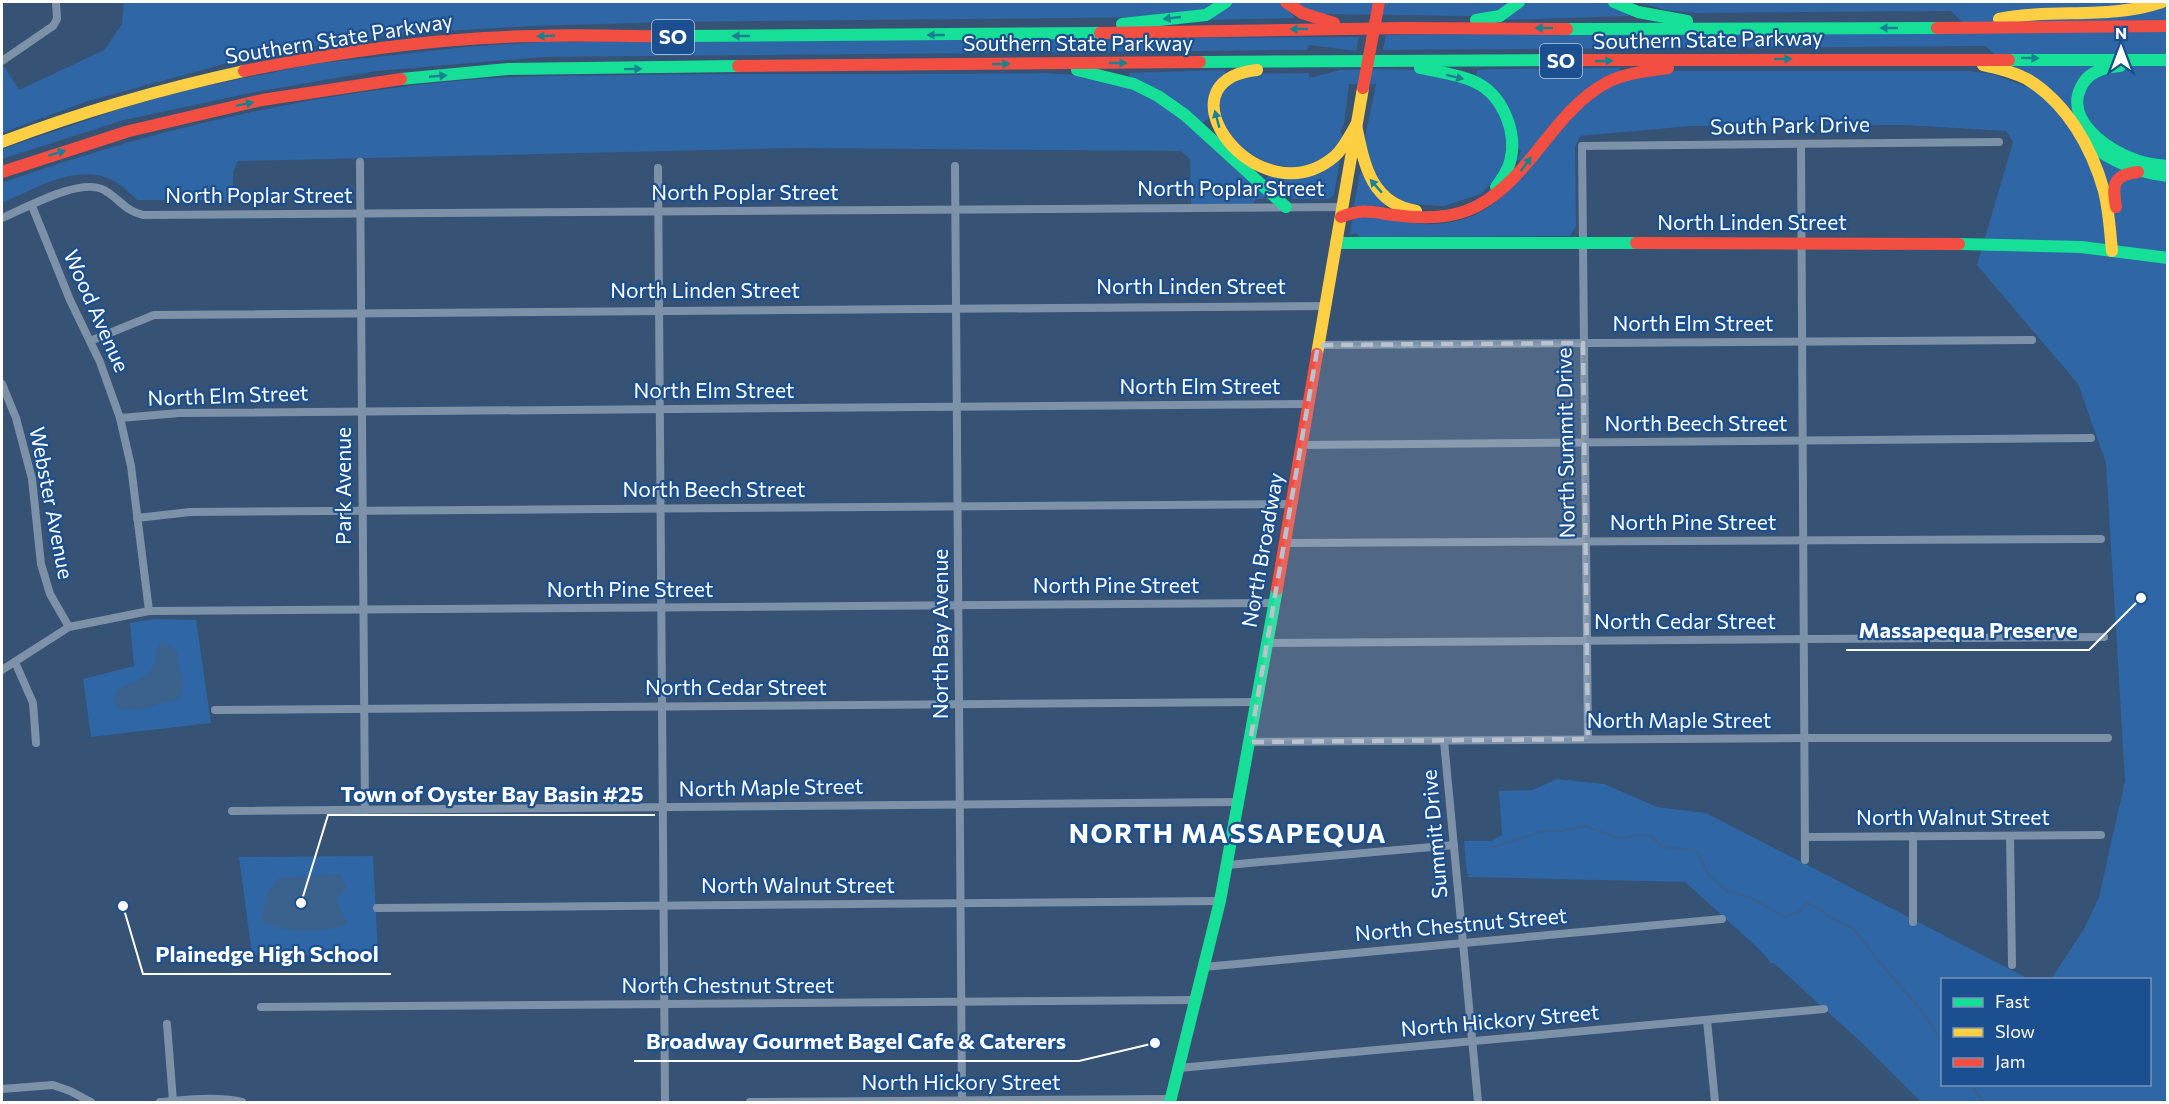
<svg xmlns="http://www.w3.org/2000/svg" width="2169" height="1104" font-family="Commissioner,sans-serif">
	<style>
		.green { fill: #2f66a5 }
		.water { fill: #3b618d }
		.lines { fill: none; stroke-linecap: round; stroke-linejoin: round }
		.stream { stroke: #3b618d; stroke-width: 2 }
		.street { stroke: #7d92a8; stroke-width: 8 }
		.fast { stroke: #16e098; stroke-width: 12 }
		.slow { stroke: #ffcf43; stroke-width: 12 }
		.jam { stroke: #f24e42; stroke-width: 12 }
		.jam-bridge { stroke: #f24e42; stroke-width: 12 }
		.oneway { fill: #198292 }
		.marked { fill: #b9c2ce; fill-opacity: 0.2; stroke: #b9c2ce; stroke-width: 4.5; stroke-dasharray: 12 8; stroke-linejoin: round }
		.labels { text-anchor: middle; stroke-width: 4.5; stroke-linejoin: round; paint-order: stroke }
		.shield { fill: #1b4f8f; stroke: #bbcadd; stroke-width: 1.5 }
		.shield-label { font-size: 20px; font-weight: bold; fill: #fff }
		.street-label { font-size: 21px; fill: #fff; stroke: #1b4f8f }
		.district-label { font-size: 27px; font-weight: bold; letter-spacing: 1.5px; fill: #fff; stroke: #1b4f8f }
		.leader { fill: none; stroke: #fff; stroke-width: 2 }
		.callout-dot { fill: #fff; stroke: #1b4f8f; stroke-width: 2 }
		.callout-label { font-size: 22px; text-anchor: middle; font-weight: bold; fill: #fff; stroke: #1b4f8f; stroke-width: 4.5; stroke-linejoin: round; paint-order: stroke }
	</style>
	<rect width="100%" height="100%" fill="#365274"/>
	<g class="green">
		<path d="M130,2H1220L1192,15L1167,17L672,22L530,26L412,33L344,41L239,60L88,101L2,133V67L4,66L19,90L104,50L122,24L124,3Z"/>
		<path d="M1232,2H1281L1295,18L1208,20Z"/>
		<path d="M1294,2H1513L1496,11L1470,16L1322,14L1303,9Z"/>
		<path d="M1524,2H1609L1628,12L1629,16L1505,20Z"/>
		<path d="M1637,2H2167V1102H1921L1862,1043L1774,963H1771L1759,949L1685,882L1467,877L1470,874H1467L1464,841H1492L1502,835L1499,791L1532,790L1557,779L1604,784L1657,807L1706,813L2029,979L1942,980V1084H2150V980L2051,979L2084,929L2099,897L2125,781L2106,463L2078,384L1977,265L2013,142L2006,131L1906,125L1691,126L1580,136L1575,147L1576,226L1570,236L1358,237V234H1350L1352,221C1365,208 1404,222 1422,224C1438,225 1453,223 1467,218C1518,201 1551,132 1590,97C1607,82 1637,76 1658,71H1968L1993,74L2027,87L1986,46L1383,50L1386,35L1971,31L1951,11L1698,13L1666,10Z"/>
		<path d="M1359,37L1356,51L1309,45L1307,50L542,57L377,71L255,92L124,120L2,159V149L123,108L187,90L314,64L465,47L543,42Z"/>
		<path d="M1619,68L1622,71L1523,162L1517,160L1521,151L1517,148L1476,76L1477,70L1490,69Z"/>
		<path d="M1379,69L1414,70L1478,86L1501,113L1509,145L1501,173L1481,194L1444,206L1408,204L1384,189L1368,166L1364,142L1376,84H1349L1344,124L1340,132L1343,136L1334,152L1300,169L1271,164L1241,149L1224,130L1218,96L1231,80L1246,74L1309,73V78L1340,70Z"/>
		<path d="M1224,70L1227,74L1211,117L1200,125L1130,77L1129,73Z"/>
		<path d="M1043,73C1074,75 1106,75 1134,87C1184,109 1226,159 1265,196L1263,199H1256L1253,204H1191L1190,159L1181,151L796,148L238,161L233,172V202L215,200H137C132,195 126,189 120,185C83,158 37,188 2,203V183C145,132 293,97 445,82C508,75 572,76 635,75C771,73 907,75 1043,73Z"/>
		<path d="M1340,158L1334,195L1329,199H1294L1265,179L1273,173Z"/>
		<path d="M1360,171L1386,204L1384,207L1354,206Z"/>
		<path d="M154,619L196,620L211,723L91,737L83,679L134,666L130,623Z"/>
		<path d="M373,856L378,955H252L239,857Z"/>
	</g>
	<g class="water">
		<path d="M162,642L177,651L183,686L179,699C156,702 140,716 117,707L114,698L118,689C131,682 148,680 154,665C158,654 153,652 162,642Z"/>
		<path d="M340,874L346,888L336,899L347,924C325,933 281,934 261,920L269,890L279,878Z"/>
	</g>
	<g class="lines">
		<g class="stream">
			<path d="M1491,848L1543,831H1561L1584,826L1622,839L1638,835L1651,836L1662,847L1696,850L1709,875L1727,891L1749,897L1785,917L1800,911L1807,903L1819,909L1833,919L1854,929L1873,954L1920,1009L1942,1041"/>
			<path d="M1970,1084L1984,1102"/>
		</g>
		<g class="street">
			<path d="M2,61L53,26L57,19L56,2"/>
			<path d="M1801,144L1805,860"/>
			<path d="M360,162L365,810"/>
			<path d="M955,166L962,1102"/>
			<path d="M658,168L665,1102"/>
			<path d="M32,206L70,300L100,362L120,418L131,466L149,611"/>
			<path d="M2,218C26,208 80,177 104,190C120,199 125,211 143,215L1342,207"/>
			<path d="M90,341L154,315L1325,306"/>
			<path d="M1318,345L2032,340"/>
			<path d="M2,384L16,418L32,479L41,564L50,594L69,627"/>
			<path d="M120,418L179,413L1308,404"/>
			<path d="M1301,445L2091,438"/>
			<path d="M137,518L190,512L1291,504"/>
			<path d="M1284,543L2101,539"/>
			<path d="M1267,643L2104,637"/>
			<path d="M15,662L33,703L36,743"/>
			<path d="M2,670L69,627L149,611L1274,603"/>
			<path d="M215,710L1257,702"/>
			<path d="M1588,739L1582,146L1999,142"/>
			<path d="M1444,741L1478,1102"/>
			<path d="M1250,742L1804,738H2108"/>
			<path d="M232,811L1239,802"/>
			<path d="M1913,836V922"/>
			<path d="M2010,836L2012,965"/>
			<path d="M1805,837L2101,835"/>
			<path d="M1227,865L1454,845"/>
			<path d="M377,908L1220,901"/>
			<path d="M1204,967L1722,919"/>
			<path d="M261,1007L1196,1000"/>
			<path d="M1707,1020L1715,1102"/>
			<path d="M167,1024L173,1101"/>
			<path d="M1179,1068L1824,1009"/>
			<path d="M2,1089L53,1085L70,1091L91,1102"/>
			<path d="M160,1102C187,1100 215,1096 242,1102"/>
			<path d="M750,1102L1171,1099"/>
		</g>
		<g class="fast">
			<path d="M1614,2L1638,12L1687,21"/>
			<path d="M1476,20L1500,16L1519,2"/>
			<path d="M1122,24L1206,15L1226,2"/>
			<path d="M1567,29L1937,28"/>
			<path d="M684,36L1100,33"/>
			<path d="M2009,60H2168"/>
			<path d="M1200,62L1565,60"/>
			<path d="M2120,66C2104,67 2088,72 2081,87C2064,120 2108,151 2136,160C2146,164 2157,165 2168,166"/>
			<path d="M1420,68C1438,72 1458,74 1475,82C1503,95 1518,133 1510,162C1507,172 1502,179 1496,187"/>
			<path d="M1077,70L1134,84L1158,96L1185,115L1286,207"/>
			<path d="M401,79L508,69L738,66"/>
			<path d="M2086,142C2111,161 2137,173 2168,176"/>
			<path d="M1336,243H1636"/>
			<path d="M1959,244L2081,247L2168,258"/>
			<path d="M1170,1102L1220,901L1277,589"/>
		</g>
		<g class="slow">
			<path d="M1999,19C2053,8 2109,20 2162,2"/>
			<path d="M1983,65C1998,68 2013,72 2027,79C2067,103 2092,148 2104,191C2109,211 2110,231 2112,251"/>
			<path d="M1257,70C1153,81 1259,221 1335,156C1344,148 1350,135 1356,125"/>
			<path d="M1356,125C1364,163 1370,203 1416,211"/>
			<path d="M2,142C81,112 161,89 244,71"/>
			<path d="M1317,354L1363,88"/>
		</g>
		<g class="jam">
			<path d="M1286,2L1302,13L1334,23"/>
			<path d="M1937,28L2168,26"/>
			<path d="M1100,33L1405,28L1567,29"/>
			<path d="M1565,60H2009"/>
			<path d="M738,66L1200,62"/>
			<path d="M244,71C337,52 438,38 534,36C584,34 634,37 684,36"/>
			<path d="M2,172L129,131L262,100L401,79"/>
			<path d="M2116,207C2112,184 2113,175 2138,172"/>
			<path d="M1341,217C1363,208 1372,212 1394,215C1422,219 1454,219 1479,205C1532,176 1553,112 1606,83C1625,73 1647,71 1668,68"/>
			<path d="M1636,243L1959,244"/>
			<path d="M1277,589L1317,354"/>
		</g>
		<path class="jam-bridge" d="M1363,88L1379,2"/>
	</g>
	<defs><path id="oneway-solid" d="M-6-.8H1V-3.2L6.5 0L1 3.2V.8H-6Z" transform="scale(1.5)"/></defs>
	<g class="oneway">
		<use href="#oneway-solid" transform="translate(1172 18) rotate(174)"/>
		<use href="#oneway-solid" transform="translate(1544 28) rotate(-180)"/>
		<use href="#oneway-solid" transform="translate(1889 28) rotate(180)"/>
		<use href="#oneway-solid" transform="translate(1299 29) rotate(179)"/>
		<use href="#oneway-solid" transform="translate(936 35) rotate(180)"/>
		<use href="#oneway-solid" transform="translate(546 36) rotate(178)"/>
		<use href="#oneway-solid" transform="translate(741 36) rotate(180)"/>
		<use href="#oneway-solid" transform="translate(2030 58) rotate(1)"/>
		<use href="#oneway-solid" transform="translate(1783 59) rotate(-1)"/>
		<use href="#oneway-solid" transform="translate(1604 61) rotate(-1)"/>
		<use href="#oneway-solid" transform="translate(1118 63)"/>
		<use href="#oneway-solid" transform="translate(1001 64) rotate(-1)"/>
		<use href="#oneway-solid" transform="translate(633 69) rotate(-1)"/>
		<use href="#oneway-solid" transform="translate(438 76) rotate(-5)"/>
		<use href="#oneway-solid" transform="translate(1455 77) rotate(14)"/>
		<use href="#oneway-solid" transform="translate(245 104) rotate(-12)"/>
		<use href="#oneway-solid" transform="translate(1217 119) rotate(-105)"/>
		<use href="#oneway-solid" transform="translate(57 153) rotate(-17)"/>
		<use href="#oneway-solid" transform="translate(1526 164) rotate(-53)"/>
		<use href="#oneway-solid" transform="translate(1376 186) rotate(-131)"/>
	</g>
	<path class="marked" d="M1583,343L1588,739L1250,742L1318,345Z"/>
	<g class="labels">
		<g class="shield">
			<rect x="652" y="20" width="42" height="34" rx="4.5"/>
			<rect x="1540" y="44" width="42" height="34" rx="4.5"/>
		</g>
		<g class="shield-label">
			<text x="673" y="44">SO</text>
			<text x="1561" y="68">SO</text>
		</g>
		<g class="street-label">
			<text transform="translate(339 39) rotate(-9)" y="7">Southern State Parkway</text>
			<text transform="translate(1708 40) rotate(-1)" y="7">Southern State Parkway</text>
			<text x="1078" y="51">Southern State Parkway</text>
			<text transform="translate(1790 126) rotate(-1)" y="7">South Park Drive</text>
			<text x="1231" y="196">North Poplar Street</text>
			<text x="745" y="200">North Poplar Street</text>
			<text x="259" y="203">North Poplar Street</text>
			<text x="1752" y="230">North Linden Street</text>
			<text x="1191" y="294">North Linden Street</text>
			<text x="705" y="298">North Linden Street</text>
			<text transform="translate(96 311) rotate(66)" y="7">Wood Avenue</text>
			<text x="1693" y="331">North Elm Street</text>
			<text x="1200" y="394">North Elm Street</text>
			<text x="714" y="398">North Elm Street</text>
			<text transform="translate(228 396) rotate(-2)" y="7">North Elm Street</text>
			<text x="1696" y="431">North Beech Street</text>
			<text transform="translate(1566 443) rotate(-91)" y="7">North Summit Drive</text>
			<text transform="translate(344 486) rotate(-90)" y="7">Park Avenue</text>
			<text x="714" y="497">North Beech Street</text>
			<text transform="translate(51 503) rotate(79)" y="7">Webster Avenue</text>
			<text x="1693" y="530">North Pine Street</text>
			<text transform="translate(1263 550) rotate(-80)" y="7">North Broadway</text>
			<text x="1116" y="593">North Pine Street</text>
			<text x="630" y="597">North Pine Street</text>
			<text x="1685" y="629">North Cedar Street</text>
			<text transform="translate(941 634) rotate(-90)" y="7">North Bay Avenue</text>
			<text x="736" y="695">North Cedar Street</text>
			<text x="1679" y="728">North Maple Street</text>
			<text transform="translate(771 788) rotate(-1)" y="7">North Maple Street</text>
			<text x="1953" y="825">North Walnut Street</text>
			<text transform="translate(1435 834) rotate(-95)" y="7">Summit Drive</text>
			<text x="798" y="893">North Walnut Street</text>
			<text transform="translate(1461 925) rotate(-5)" y="7">North Chestnut Street</text>
			<text x="728" y="993">North Chestnut Street</text>
			<text transform="translate(1500 1021) rotate(-5)" y="7">North Hickory Street</text>
			<text x="961" y="1090">North Hickory Street</text>
		</g>
		<g class="district-label">
			<text x="1228" y="843">NORTH MASSAPEQUA</text>
		</g>
	</g>
	<path class="leader" d="M2141 598L2089 650H1846M301 903L328 815H655M123 906L143 974H391M1155 1043L1079 1061H634"/>
	<g class="callout-dot">
		<circle cx="2141" cy="598" r="6"/>
		<circle cx="301" cy="903" r="6"/>
		<circle cx="123" cy="906" r="6"/>
		<circle cx="1155" cy="1043" r="6"/>
	</g>
	<g class="callout-label">
		<text x="1968" y="638">Massapequa Preserve</text>
		<text x="492" y="802">Town of Oyster Bay Basin #25</text>
		<text x="267" y="962">Plainedge High School</text>
		<text x="856" y="1049">Broadway Gourmet Bagel Cafe &amp; Caterers</text>
	</g>
	<rect width="2169" height="1104" fill="none" stroke="#ffffff" stroke-width="6"/>
	<rect x="1941" y="978" width="210" height="108" fill="#1b4f8f" stroke="#7695bc" stroke-width="1.5"/>
	<rect x="1953" y="998" width="30" height="9" fill="#16e098" stroke="#7695bc" stroke-width="1.5"/>
	<text x="1995" y="1008" font-size="18" fill="#ffffff">Fast</text>
	<rect x="1953" y="1028" width="30" height="9" fill="#ffcf43" stroke="#7695bc" stroke-width="1.5"/>
	<text x="1995" y="1038" font-size="18" fill="#ffffff">Slow</text>
	<rect x="1953" y="1058" width="30" height="9" fill="#f24e42" stroke="#7695bc" stroke-width="1.5"/>
	<text x="1995" y="1068" font-size="18" fill="#ffffff">Jam</text>
	<g transform="translate(2121 48)" stroke="#1b4f8f" stroke-width="4.5" paint-order="stroke">
	<path d="M0-4.5L10 22L0 15L-10 22Z" fill="#ffffff"/>
	<text y="-9" font-size="16" font-weight="bold" text-anchor="middle" fill="#ffffff">N</text>
	</g>
</svg>
